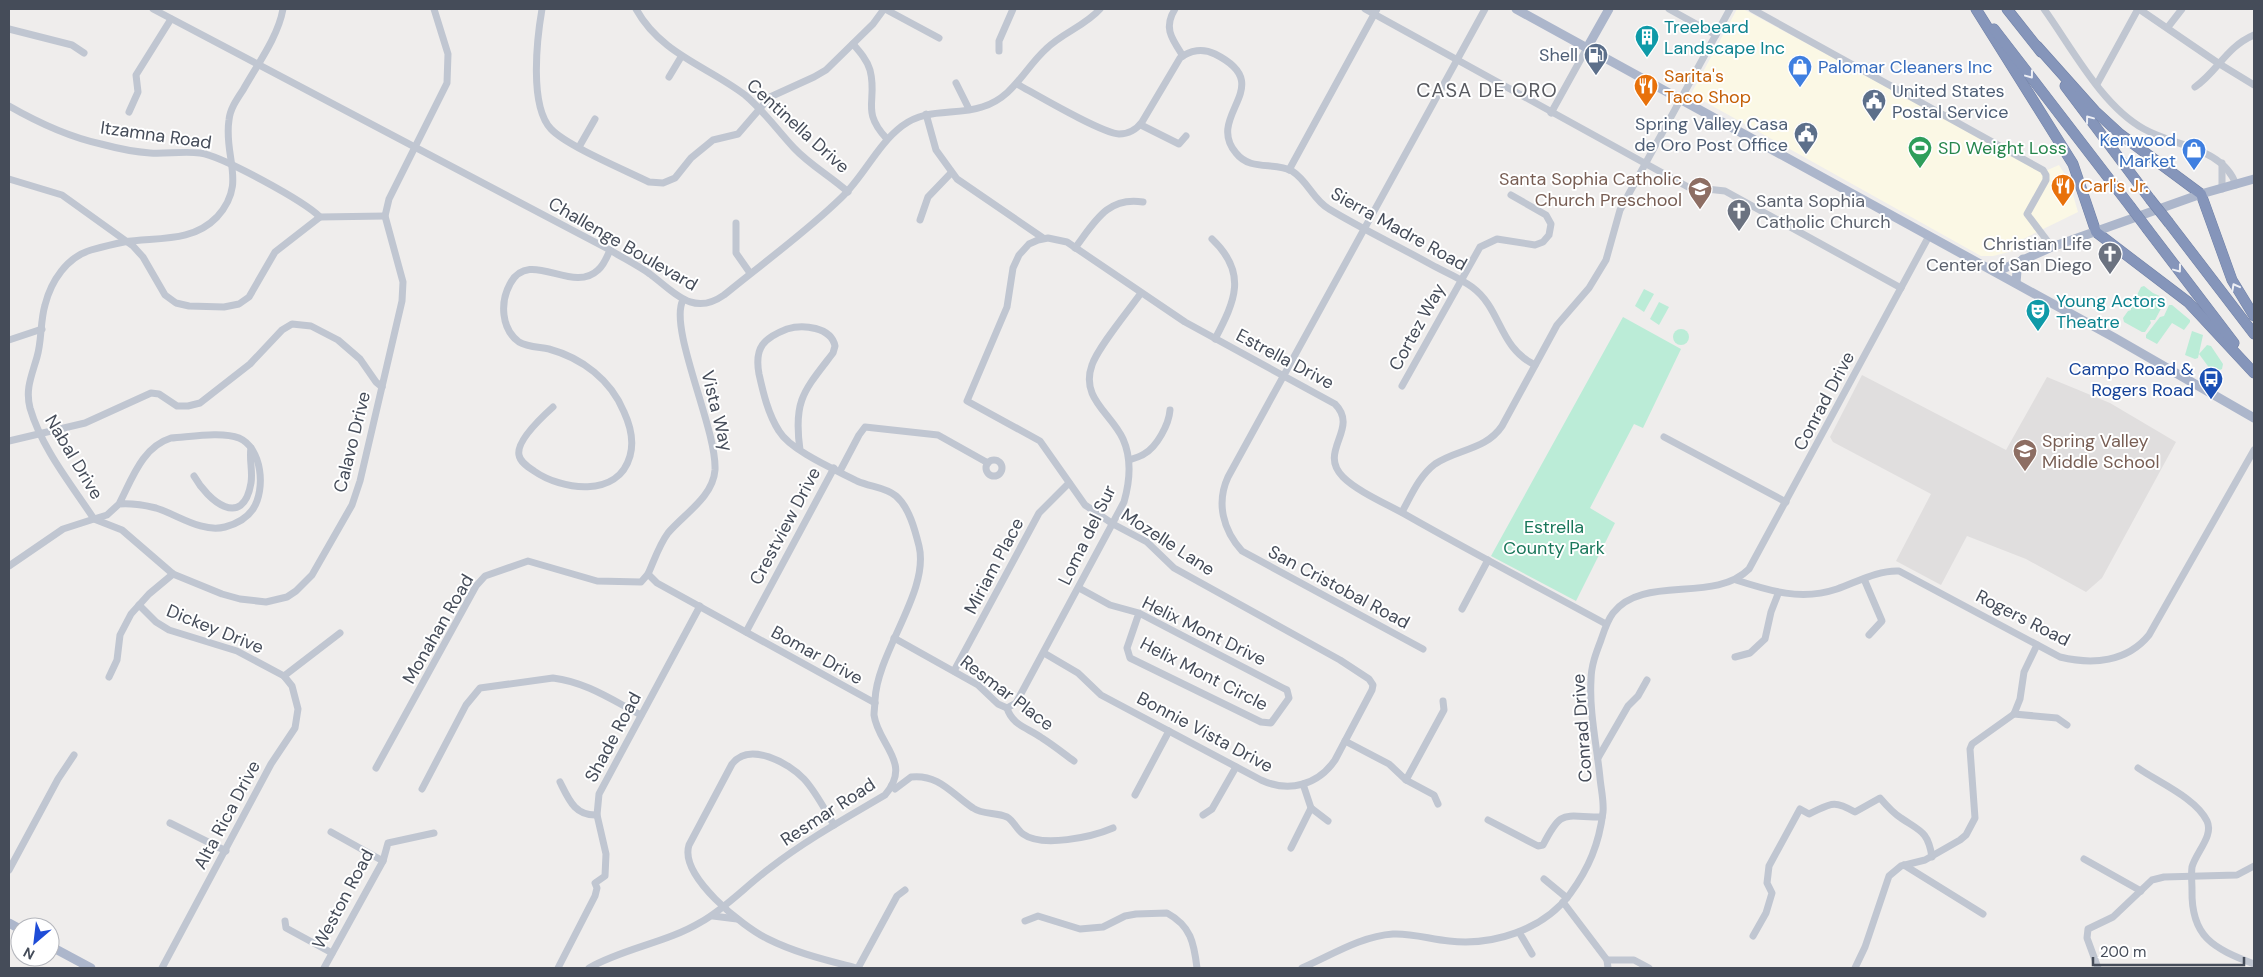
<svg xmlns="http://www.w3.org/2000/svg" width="2263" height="977" font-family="'DM Sans',sans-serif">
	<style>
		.commercial { fill: #fbf8e5 }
		.education { fill: #e0dede }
		.green { fill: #bbecd7 }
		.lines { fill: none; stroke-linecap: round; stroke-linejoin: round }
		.highway-casing { stroke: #7080a6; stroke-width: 11 }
		.minor { stroke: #c0c6d1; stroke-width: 7 }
		.major { stroke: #acb6cb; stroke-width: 9 }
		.highway { stroke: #8595ba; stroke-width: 10 }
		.highway-bridge-casing { stroke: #7080a6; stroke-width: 11; stroke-linecap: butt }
		.highway-bridge { stroke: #8595ba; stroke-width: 10 }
		.oneway { stroke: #edeff5 }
		.labels { text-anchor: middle; stroke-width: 4; stroke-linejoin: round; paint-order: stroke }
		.culture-label { font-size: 18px; fill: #0d838f; stroke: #fff; text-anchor: start }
		.service-label { font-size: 18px; fill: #4e5e75; stroke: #fff; text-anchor: end }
		.shop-label { font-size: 18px; fill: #366cbe; stroke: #fff; text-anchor: start }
		.food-label { font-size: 18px; fill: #c56008; stroke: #fff; text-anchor: start }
		.street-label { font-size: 18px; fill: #454c59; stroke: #fff }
		.leisure-label { font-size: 18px; fill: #27864d; stroke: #fff; text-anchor: start }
		.education-label { font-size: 18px; fill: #785e54; stroke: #fff; text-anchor: end }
		.worship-label { font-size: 18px; fill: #5b616d; stroke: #fff; text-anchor: start }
		.transit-label { font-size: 18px; fill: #164399; stroke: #fff; text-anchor: end }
		.park-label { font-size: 18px; fill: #19775a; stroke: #fff }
		.quarter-label { font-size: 20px; letter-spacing: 1px; fill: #595b61; stroke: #fff }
	</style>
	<rect width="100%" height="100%" fill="#efedec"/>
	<path class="commercial" d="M1737,9H1743L2043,172L2059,165L2069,181L2078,212L2019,241L2013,251L1993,256H1981L1691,94Z"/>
	<path class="education" d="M1862,375L2006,450L2047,377L2110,403L2176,442L2102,578L2086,592L2026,559L1967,536L1941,585L1896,561L1931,494L1833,442L1830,437Z"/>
	<g class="green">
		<path d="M2144,286L2153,293L2164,298L2165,301L2155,320H2150L2151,323L2145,332H2142L2124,322L2123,318L2128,311L2131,310V307L2141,287Z"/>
		<path d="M1644,289L1654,294L1644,312L1635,306Z"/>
		<path d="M1659,302L1669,307L1659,325L1650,319Z"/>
		<path d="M2169,305H2172L2190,320V322L2184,330L2172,323L2157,344L2146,338V335L2160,317L2164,316Z"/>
		<path d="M1623,317L1681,349L1643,428L1634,424L1590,508L1615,523L1576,601L1491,556Z"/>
		<circle cx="1681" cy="337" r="8"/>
		<path d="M2192,331L2203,335L2198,358L2195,359L2185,355Z"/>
		<path d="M2207,345L2211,346L2223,364L2222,369L2213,373L2199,354Z"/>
	</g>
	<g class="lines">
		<defs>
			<g id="highway">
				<path d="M1976,9L2073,164L2096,232L2188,302L2254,373"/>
				<path d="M2007,9L2041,52"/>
				<path d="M1994,29L2130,206"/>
				<path d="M2037,46L2095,111L2120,134L2201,194L2232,280L2254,316"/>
				<path d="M2065,86L2150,199"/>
				<path d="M2169,223L2254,334"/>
				<path d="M2148,230L2234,343"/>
			</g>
		</defs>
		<use href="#highway" class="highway-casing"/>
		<g class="minor">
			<path d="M153,9L610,250C623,258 637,265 650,274C674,292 693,317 724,295C763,263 805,233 841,198C864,176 877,145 902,126C927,107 955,116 982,107C1013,98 1024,69 1046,49C1062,33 1085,26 1100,9"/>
			<path d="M542,9C537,38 529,106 551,129C567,146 625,170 649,182L663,183L675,178L691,158L713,140L738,134L770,97L814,77L826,70L873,24L884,9"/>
			<path d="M636,9C661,54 707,66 745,95C764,111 778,131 794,148C810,165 830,176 848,192"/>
			<path d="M885,9L939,38"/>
			<path d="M1175,9C1163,28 1172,39 1183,56"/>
			<path d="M1365,9L1688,187L1725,191L1901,288"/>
			<path d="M1669,9L1716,35"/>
			<path d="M1752,9L2043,170L2046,175V180L2027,214L2052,247"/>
			<path d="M2044,9C2072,48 2102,106 2144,129C2174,146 2224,148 2236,185"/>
			<path d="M2139,9L2218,63L2254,85"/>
			<path d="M2168,27L2182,9"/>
			<path d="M9,29L72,45L84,53"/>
			<path d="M853,44C860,52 867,60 870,70C878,101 860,110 887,139"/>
			<path d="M999,51V41L1013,9"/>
			<path d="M669,77L681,57"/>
			<path d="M956,83L969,109"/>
			<path d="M1017,84C1037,95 1101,133 1119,134C1128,134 1136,130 1142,122L1180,58C1190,50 1203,48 1215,54C1279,86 1204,115 1236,153C1251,172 1274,161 1292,171C1308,181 1313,200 1329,209C1362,229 1398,246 1432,265C1445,272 1460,278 1472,287C1502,309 1498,347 1535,365"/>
			<path d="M2097,84L2138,9"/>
			<path d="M2195,87C2218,71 2226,47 2254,35"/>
			<path d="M9,106C37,122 69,137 101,144C116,148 134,152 150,153C166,154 183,151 200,153C222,156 304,201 320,217"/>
			<path d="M129,112L138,92L136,75L171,19"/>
			<path d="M1551,113L1587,48"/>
			<path d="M926,114L936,150L957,179L1043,238"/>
			<path d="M1141,125L1179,144L1186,136"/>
			<path d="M579,147L595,119"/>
			<path d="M1289,170L1377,9"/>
			<path d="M9,179L62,195L133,246L143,257L165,295L176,303L189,306L224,307L239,304L249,297L275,252L320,217L385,216"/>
			<path d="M2222,189V163"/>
			<path d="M920,220L928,197L951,173"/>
			<path d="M736,223V253L750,273"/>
			<path d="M1212,239C1248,273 1235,301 1215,339"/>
			<path d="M1075,248C1094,223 1107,196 1143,202"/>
			<path d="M683,300C668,328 717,429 715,470C713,497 684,514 668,533C659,545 654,561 648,574L657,583L875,703"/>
			<path d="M9,340L42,329"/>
			<path d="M1402,386L1480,247L1497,239L1535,245L1543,242L1549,235L1551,224L1546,215L1511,195"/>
			<path d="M553,407C543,416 516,441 519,455C520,462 528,467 534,471C561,490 618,499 630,456C634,442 630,425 624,412C611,380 582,358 549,349C539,347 527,347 519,342C501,329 500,302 510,284C529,247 572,295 598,270C604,265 607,257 610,250"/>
			<path d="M1664,437L1786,502"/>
			<path d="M9,441L85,423L151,393L159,394L177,406H188L200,403L250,364L282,330L292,324L311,326L338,340L360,359L376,382L382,387"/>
			<path d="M1129,460C1134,458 1140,457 1144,454C1157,447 1169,424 1170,410"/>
			<circle cx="994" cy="468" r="8"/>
			<path d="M840,471L859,435L865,427L938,435L988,463"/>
			<path d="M194,476C208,501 243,530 251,483C253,471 249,459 251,448"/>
			<path d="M119,504C132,479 142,447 171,438C189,437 222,431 239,438C262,448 266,489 253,509C247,518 236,524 225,527C202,533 178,515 156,508C144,505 132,503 119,504L107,515L94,519C71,484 42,449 30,408C25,389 32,375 37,357C42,340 40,322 45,305C51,281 67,257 91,250C102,247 114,244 124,242C157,237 192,243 217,217C248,183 223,157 229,120C230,109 237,99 243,90C257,65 278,37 283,9"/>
			<path d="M1402,512C1411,496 1419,476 1435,464C1457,449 1486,450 1502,426L1557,325L1589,288L1606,260L1620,210L1730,9"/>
			<path d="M9,566L63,529L94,519L122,530L173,574L222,594L240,599L266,602L287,597L296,591L312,575L352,505L360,481L402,301L403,282L385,216L389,199L447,83L448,54L434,9"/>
			<path d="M1864,579L1882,621L1869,635"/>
			<path d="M1736,580C1770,591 1801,601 1837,589C1857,582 1878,570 1899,571L2060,657C2093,665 2127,662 2149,635L2254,450"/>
			<path d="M1079,588L1110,605L1139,613L1283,688L1287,690L1289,698L1271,723L1261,722L1130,658L1127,648L1139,613"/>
			<path d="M139,605L156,622L169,630L237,651L284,676L292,686L298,709L295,728L271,764L162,968"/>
			<path d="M1462,609L1488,560"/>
			<path d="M746,632L834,468"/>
			<path d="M894,638L978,685L998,704L1007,708"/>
			<path d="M1423,649L1242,551C1223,530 1216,503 1228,477L1485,9"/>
			<path d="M1044,653L1078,673L1101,695L1261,780C1289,793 1318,785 1335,760L1372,690L1373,685L1369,679L1340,660L1174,568L1147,542L1113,524L1085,505L1040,441L967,401L1007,307L1013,268L1019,255L1029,244L1038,240L1048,238L1067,242L1185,322L1335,404C1360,429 1317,451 1343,477C1358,492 1389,505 1408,516C1473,553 1540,588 1606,624"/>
			<path d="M1735,657L1750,653L1765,639L1771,612L1778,594"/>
			<path d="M954,671L1039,513L1069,483"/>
			<path d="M284,676L340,633"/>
			<path d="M109,677L117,660L120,635L131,614L149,594L173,574"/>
			<path d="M1007,708L1016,703L1124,502C1130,481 1132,459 1123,439C1111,413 1080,398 1092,365C1098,347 1129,310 1141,293"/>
			<path d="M1007,708C1012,725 1028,728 1042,738C1053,745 1063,753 1074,761"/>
			<path d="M2014,714L2057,718L2067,725"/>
			<path d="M1345,741L1389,764L1406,780L1434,795L1438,804"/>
			<path d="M1598,758L1628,706L1638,696L1647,680"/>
			<path d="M376,768L476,586L485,576L528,561L597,581L641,582L648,574"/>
			<path d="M2138,768C2158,782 2196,798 2207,821C2214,836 2196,852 2192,867C2191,874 2192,883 2192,890C2191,937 2213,948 2254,964"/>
			<path d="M1406,780L1444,710L1443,701"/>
			<path d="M560,782C569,800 575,816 597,815"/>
			<path d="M1303,784L1311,808L1328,821"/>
			<path d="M892,785L895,789L911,777C939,774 952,794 973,808C983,815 996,812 1007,817C1014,821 1016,829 1023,834C1042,848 1092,837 1113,828"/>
			<path d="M422,789L466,705L480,688L553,678C586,682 612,700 641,715"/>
			<path d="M1135,795L1169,731"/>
			<path d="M1203,815L1212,809L1236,767"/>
			<path d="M1488,820L1538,846L1543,845C1562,808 1563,817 1602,817"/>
			<path d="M170,823L226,851"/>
			<path d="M834,825C825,810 816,792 804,779C789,763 749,741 732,764L689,845C679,876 743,927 768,939C796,953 826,960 856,968"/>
			<path d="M331,832L383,861"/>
			<path d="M1291,848L1311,808"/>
			<path d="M2084,859L2141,891"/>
			<path d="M1904,865L1983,914"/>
			<path d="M9,870L58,779L74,755"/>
			<path d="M1544,879L1567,898"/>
			<path d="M1563,902L1607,960L1608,968"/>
			<path d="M713,916L737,919"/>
			<path d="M285,921L286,928L332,953"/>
			<path d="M1025,921L1038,916L1080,929L1103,927L1125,916L1136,914L1167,913C1191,926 1194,943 1197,968"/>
			<path d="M1519,932L1532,954"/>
			<path d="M1753,936L1766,913L1772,893L1767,883L1769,866L1800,809L1809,814C1831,804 1832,799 1855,812L1880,798C1886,805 1893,813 1901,818C1920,831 1928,831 1932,857"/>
			<path d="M1607,960H1634L1649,968"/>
			<path d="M324,968L383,861L388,843L434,833"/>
			<path d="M558,968L595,896L597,888L595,883L605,876L606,854L597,815L599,794L700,606"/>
			<path d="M589,968C624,948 666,943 701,922C726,908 747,885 770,868C806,840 846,818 885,795C913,763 878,745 874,715C874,711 875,705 875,700C877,652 930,591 919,546C915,530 909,507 896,496C885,487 870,487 857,481C836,470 791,451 779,431C768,414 763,392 759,374C754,347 764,338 787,329C803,324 831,327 835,346L833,353C804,391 793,400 800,450"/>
			<path d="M858,968L897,896L905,890"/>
			<path d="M1302,968C1330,956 1361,936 1393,934C1411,933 1430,939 1449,941C1493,946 1543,930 1570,894C1589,868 1599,844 1603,812C1604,801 1601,789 1600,778C1597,747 1589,711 1591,680C1591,666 1596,653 1601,640C1604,631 1607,621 1613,613C1643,574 1714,604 1749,569L1929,236"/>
			<path d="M1855,968L1865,947L1889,876L1901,866L1925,860L1960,840L1966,835L1975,818L1970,749L1972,744L2014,714L2020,699L2024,672L2037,645"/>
			<path d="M2098,968L2087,938L2088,929L2113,917L2152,880L2164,877L2237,875L2254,866"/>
		</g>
		<g class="major">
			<path d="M1516,9L2115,338L2254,418"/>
			<path d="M1587,48L1609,9"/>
			<path d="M1996,272L2052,247L2201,194L2254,179"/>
			<path d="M2016,283L2017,271L2023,259"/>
			<path d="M9,923L20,929"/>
			<path d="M50,946L91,968"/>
		</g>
		<use href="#highway" class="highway"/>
		<defs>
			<g id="highway-bridge">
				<path d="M2150,199L2169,223"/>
				<path d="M2130,206L2148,230"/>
			</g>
		</defs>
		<use href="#highway-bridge" class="highway-bridge-casing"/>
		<use href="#highway-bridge" class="highway-bridge"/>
	</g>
	<defs><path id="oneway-chevron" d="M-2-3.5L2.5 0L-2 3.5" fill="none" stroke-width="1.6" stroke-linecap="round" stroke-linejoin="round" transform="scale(1.25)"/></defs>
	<g class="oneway">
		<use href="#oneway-chevron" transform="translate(2030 75) rotate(53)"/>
		<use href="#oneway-chevron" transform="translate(2089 119) rotate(-127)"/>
		<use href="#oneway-chevron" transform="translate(2178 269) rotate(53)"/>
		<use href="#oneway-chevron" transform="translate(2235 287) rotate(-118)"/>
	</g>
	<defs>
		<symbol id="building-pin" viewBox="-11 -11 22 30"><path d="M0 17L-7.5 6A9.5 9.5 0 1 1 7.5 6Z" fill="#0f9aa8" stroke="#fff"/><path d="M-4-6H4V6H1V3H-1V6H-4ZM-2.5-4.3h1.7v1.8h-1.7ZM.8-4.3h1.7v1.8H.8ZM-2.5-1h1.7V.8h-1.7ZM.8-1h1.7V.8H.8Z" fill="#fff"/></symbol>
		<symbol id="fuel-pin" viewBox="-11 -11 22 30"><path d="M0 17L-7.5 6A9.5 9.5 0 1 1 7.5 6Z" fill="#5c6f8a" stroke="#fff"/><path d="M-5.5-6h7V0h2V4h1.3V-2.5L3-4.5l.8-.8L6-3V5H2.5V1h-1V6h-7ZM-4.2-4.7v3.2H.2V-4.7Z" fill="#fff"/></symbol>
		<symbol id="shop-pin" viewBox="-11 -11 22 30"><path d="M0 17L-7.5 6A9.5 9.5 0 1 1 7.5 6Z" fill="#3f7fe0" stroke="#fff"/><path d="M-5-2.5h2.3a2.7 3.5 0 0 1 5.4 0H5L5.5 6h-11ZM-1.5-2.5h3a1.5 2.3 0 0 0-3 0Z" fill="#fff"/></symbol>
		<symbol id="restaurant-pin" viewBox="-11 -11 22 30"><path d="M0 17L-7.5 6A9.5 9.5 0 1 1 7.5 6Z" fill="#e8710a" stroke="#fff"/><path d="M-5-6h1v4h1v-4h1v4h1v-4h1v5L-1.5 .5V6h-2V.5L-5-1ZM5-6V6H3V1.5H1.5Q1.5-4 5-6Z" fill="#fff"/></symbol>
		<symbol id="civic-pin" viewBox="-11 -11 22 30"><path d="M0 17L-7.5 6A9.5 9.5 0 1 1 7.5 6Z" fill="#5c6f8a" stroke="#fff"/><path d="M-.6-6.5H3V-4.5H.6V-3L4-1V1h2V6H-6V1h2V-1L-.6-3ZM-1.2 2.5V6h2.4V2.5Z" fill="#fff"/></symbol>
		<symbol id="stadium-pin" viewBox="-11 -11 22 30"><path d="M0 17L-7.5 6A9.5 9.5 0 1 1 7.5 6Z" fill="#2e9e5b" stroke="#fff"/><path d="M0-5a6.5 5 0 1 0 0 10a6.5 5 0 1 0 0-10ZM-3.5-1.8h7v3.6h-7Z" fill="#fff"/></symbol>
		<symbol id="school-pin" viewBox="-11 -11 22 30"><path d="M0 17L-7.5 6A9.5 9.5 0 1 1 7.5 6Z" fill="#8d6e63" stroke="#fff"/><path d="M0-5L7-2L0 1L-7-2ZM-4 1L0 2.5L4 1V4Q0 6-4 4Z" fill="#fff"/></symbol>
		<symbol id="church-pin" viewBox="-11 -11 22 30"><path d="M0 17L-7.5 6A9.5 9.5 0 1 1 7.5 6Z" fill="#6b7280" stroke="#fff"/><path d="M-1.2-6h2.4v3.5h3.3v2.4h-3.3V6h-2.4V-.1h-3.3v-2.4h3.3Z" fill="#fff"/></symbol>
		<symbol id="theatre-pin" viewBox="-11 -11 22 30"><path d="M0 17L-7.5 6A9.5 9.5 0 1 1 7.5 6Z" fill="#0f9aa8" stroke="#fff"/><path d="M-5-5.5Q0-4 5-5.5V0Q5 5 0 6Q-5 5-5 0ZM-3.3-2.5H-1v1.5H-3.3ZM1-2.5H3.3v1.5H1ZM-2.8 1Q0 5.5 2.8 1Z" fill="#fff"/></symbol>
		<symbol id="bus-pin" viewBox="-11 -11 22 30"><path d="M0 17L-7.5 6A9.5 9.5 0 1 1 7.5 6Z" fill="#1a4fb4" stroke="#fff"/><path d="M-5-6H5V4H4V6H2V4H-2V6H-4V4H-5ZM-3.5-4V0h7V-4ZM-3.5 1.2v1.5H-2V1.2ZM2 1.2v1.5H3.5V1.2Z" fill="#fff"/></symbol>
	</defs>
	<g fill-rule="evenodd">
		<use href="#building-pin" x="1633" y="23" width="28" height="38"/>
		<use href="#fuel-pin" x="1582" y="41" width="28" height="38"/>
		<use href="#shop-pin" x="1786" y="53" width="28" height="38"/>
		<use href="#restaurant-pin" x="1632" y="72" width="28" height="38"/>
		<use href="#civic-pin" x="1860" y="87" width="28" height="38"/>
		<use href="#civic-pin" x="1792" y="120" width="28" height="38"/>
		<use href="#stadium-pin" x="1906" y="134" width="28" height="38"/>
		<use href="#shop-pin" x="2180" y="136" width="28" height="38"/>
		<use href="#restaurant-pin" x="2049" y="172" width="28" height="38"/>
		<use href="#school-pin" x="1686" y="175" width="28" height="38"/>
		<use href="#church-pin" x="1725" y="197" width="28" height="38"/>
		<use href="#church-pin" x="2096" y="240" width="28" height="38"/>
		<use href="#theatre-pin" x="2024" y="297" width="28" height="38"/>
		<use href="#bus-pin" x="2197" y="365" width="28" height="38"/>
		<use href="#school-pin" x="2011" y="437" width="28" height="38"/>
	</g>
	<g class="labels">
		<g class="culture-label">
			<text x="1664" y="33">Treebeard<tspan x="1664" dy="21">Landscape Inc</tspan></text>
			<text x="2056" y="307">Young Actors<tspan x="2056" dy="21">Theatre</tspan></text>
		</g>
		<g class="service-label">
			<text x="1578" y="61">Shell</text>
			<text x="1892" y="97" text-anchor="start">United States<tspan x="1892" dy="21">Postal Service</tspan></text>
			<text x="1788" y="130">Spring Valley Casa<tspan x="1788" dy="21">de Oro Post Office</tspan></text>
		</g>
		<g class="shop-label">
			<text x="1818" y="73">Palomar Cleaners Inc</text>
			<text x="2176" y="146" text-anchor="end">Kenwood<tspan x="2176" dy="21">Market</tspan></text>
		</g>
		<g class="food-label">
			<text x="1664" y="82">Sarita's<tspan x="1664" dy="21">Taco Shop</tspan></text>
			<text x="2080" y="192">Carl's Jr.</text>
		</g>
		<g class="street-label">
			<text transform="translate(798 126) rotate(42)" y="6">Centinella Drive</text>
			<text transform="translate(156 135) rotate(8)" y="6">Itzamna Road</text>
			<text transform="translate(1399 229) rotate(29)" y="6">Sierra Madre Road</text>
			<text transform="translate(623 244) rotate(30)" y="6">Challenge Boulevard</text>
			<text transform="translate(1417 327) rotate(-61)" y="6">Cortez Way</text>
			<text transform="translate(1285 359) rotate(28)" y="6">Estrella Drive</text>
			<text transform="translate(1824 401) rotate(-62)" y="6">Conrad Drive</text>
			<text transform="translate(717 411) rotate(76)" y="6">Vista Way</text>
			<text transform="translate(352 442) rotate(-76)" y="6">Calavo Drive</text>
			<text transform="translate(74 457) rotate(59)" y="6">Nabal Drive</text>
			<text transform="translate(785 526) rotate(-62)" y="6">Crestview Drive</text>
			<text transform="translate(1087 535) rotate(-64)" y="6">Loma del Sur</text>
			<text transform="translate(1168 542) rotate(33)" y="6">Mozelle Lane</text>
			<text transform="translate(994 566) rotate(-62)" y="6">Miriam Place</text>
			<text transform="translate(1339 587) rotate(28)" y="6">San Cristobal Road</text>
			<text transform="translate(2023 618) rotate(27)" y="6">Rogers Road</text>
			<text transform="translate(215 629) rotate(22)" y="6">Dickey Drive</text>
			<text transform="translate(438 629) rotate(-60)" y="6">Monahan Road</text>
			<text transform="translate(1204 631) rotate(26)" y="6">Helix Mont Drive</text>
			<text transform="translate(817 655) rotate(29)" y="6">Bomar Drive</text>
			<text transform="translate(1204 674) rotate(27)" y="6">Helix Mont Circle</text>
			<text transform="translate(1007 693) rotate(37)" y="6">Resmar Place</text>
			<text transform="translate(1582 728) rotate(-94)" y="6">Conrad Drive</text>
			<text transform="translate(1205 732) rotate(28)" y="6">Bonnie Vista Drive</text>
			<text transform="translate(613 737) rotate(-62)" y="6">Shade Road</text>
			<text transform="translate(828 812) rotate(-33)" y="6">Resmar Road</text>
			<text transform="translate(227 815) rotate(-62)" y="6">Alta Rica Drive</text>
			<text transform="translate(343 899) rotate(-62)" y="6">Weston Road</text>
		</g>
		<g class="leisure-label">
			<text x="1938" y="154">SD Weight Loss</text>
		</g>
		<g class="education-label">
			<text x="1682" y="185">Santa Sophia Catholic<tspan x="1682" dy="21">Church Preschool</tspan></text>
			<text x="2042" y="447" text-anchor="start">Spring Valley<tspan x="2042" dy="21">Middle School</tspan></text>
		</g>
		<g class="worship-label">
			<text x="1756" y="207">Santa Sophia<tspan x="1756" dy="21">Catholic Church</tspan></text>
			<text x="2092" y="250" text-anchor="end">Christian Life<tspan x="2092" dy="21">Center of San Diego</tspan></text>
		</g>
		<g class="transit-label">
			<text x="2194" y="375">Campo Road &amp;<tspan x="2194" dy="21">Rogers Road</tspan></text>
		</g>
		<g class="park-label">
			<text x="1554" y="533">Estrella<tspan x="1554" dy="21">County Park</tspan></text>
		</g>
		<g class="quarter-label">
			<text x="1487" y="97">CASA DE ORO</text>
		</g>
	</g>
	<rect width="2263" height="977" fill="none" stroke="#454c59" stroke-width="20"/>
	<g transform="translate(35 942) rotate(208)"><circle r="24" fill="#ffffff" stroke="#b5b7bd"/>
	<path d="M0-4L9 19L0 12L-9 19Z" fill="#1e4cd7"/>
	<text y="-8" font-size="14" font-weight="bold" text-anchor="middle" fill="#454c59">N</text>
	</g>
	<path d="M2093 957v8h151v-8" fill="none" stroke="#454c59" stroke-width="2.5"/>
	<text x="2100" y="957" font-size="15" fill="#454c59" stroke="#ffffff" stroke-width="4" paint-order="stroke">200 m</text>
</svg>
